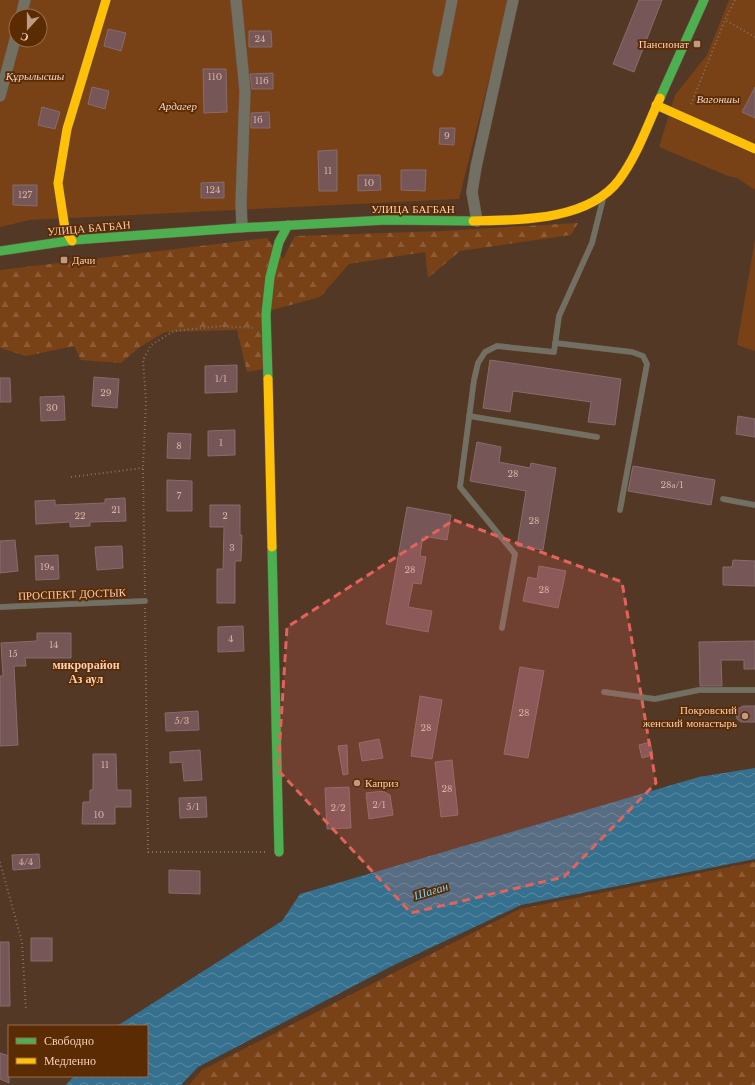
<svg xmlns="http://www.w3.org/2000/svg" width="755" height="1085" font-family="'Libre Baskerville',serif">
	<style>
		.forest { fill: url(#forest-firs) }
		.garden { fill: #794116; fill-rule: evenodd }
		.water { fill: url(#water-waves) }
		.building { fill: #775658; stroke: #876c6a }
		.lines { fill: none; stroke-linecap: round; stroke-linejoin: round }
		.lane-casing { stroke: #6d5443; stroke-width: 6 }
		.street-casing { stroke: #6d5443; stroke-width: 12 }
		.fast-casing { stroke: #6d5443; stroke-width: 10 }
		.slow-casing { stroke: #6d5443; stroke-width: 10 }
		.path { stroke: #7d7467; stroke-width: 2; stroke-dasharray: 1 3; stroke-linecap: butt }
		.lane { stroke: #726f63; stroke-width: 5.5 }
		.street { stroke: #726f63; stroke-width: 11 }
		.fast { stroke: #4caf50; stroke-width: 9 }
		.slow { stroke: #ffc107; stroke-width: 9 }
		.marked { fill: #e1635b; fill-opacity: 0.2; stroke: #e1635b; stroke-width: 3; stroke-dasharray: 8 5; stroke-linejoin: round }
		.poi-dot { fill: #bd9b85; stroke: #5b2b03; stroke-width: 1.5 }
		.labels { text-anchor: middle; stroke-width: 3.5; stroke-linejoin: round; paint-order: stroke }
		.number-label { font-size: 9px; fill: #d6b2a1 }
		.poi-label { font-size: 11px; fill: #f6d0b9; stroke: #5b2b03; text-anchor: end }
		.park-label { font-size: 11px; font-style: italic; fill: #efd6c7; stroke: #5b2b03 }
		.street-label { font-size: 11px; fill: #f6d0b9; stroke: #5b2b03 }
		.neighbourhood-label { font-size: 12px; font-weight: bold; fill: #f6d0b9; stroke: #5b2b03 }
		.water-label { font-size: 12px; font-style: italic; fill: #7acffc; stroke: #5b2b03 }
	</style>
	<defs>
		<pattern id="forest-firs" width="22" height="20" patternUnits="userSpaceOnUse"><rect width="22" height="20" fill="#794116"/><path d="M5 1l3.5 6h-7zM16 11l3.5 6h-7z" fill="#8d5b36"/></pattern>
		<pattern id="water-waves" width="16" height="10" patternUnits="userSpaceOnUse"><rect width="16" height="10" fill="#35708e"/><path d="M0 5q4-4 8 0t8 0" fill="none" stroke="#5d8aa0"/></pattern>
	</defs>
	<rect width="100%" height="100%" fill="#533825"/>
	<g class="forest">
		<path d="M578,223L571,235L460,251L428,278L425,252L349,264L320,297L261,313L264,369L247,372L237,330L165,332L140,347L121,363L81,360L74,346L26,356L0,348V270L267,238L283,259L295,236L442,231Z"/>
		<path d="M755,862V1085H189L202,1070L520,909Z"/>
	</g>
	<g class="garden">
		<path d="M0,0H509L459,199L30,220L0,227ZM16,16H40V40H16Z"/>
		<path d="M729,0H755V190L737,178L728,176L659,147L675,95L707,55Z"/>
		<path d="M755,239V351L737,345Z"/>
	</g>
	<path class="water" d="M755,768V859L521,905L392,966L198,1067L181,1085H66L74,1076H147V1026H117L282,921L300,894L699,777Z"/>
	<g class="building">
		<path d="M639,0H662L634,72L613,64Z"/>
		<path d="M108,29L126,33L121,51L104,46Z"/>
		<path d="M249,31H271L272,47H249Z"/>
		<path d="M203,69H226L227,112L204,113Z"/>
		<path d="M273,73V89H252L250,74Z"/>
		<path d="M92,87L109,91L105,109L88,104Z"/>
		<path d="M755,87V118L742,112Z"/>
		<path d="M42,107L60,112L55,129L38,125Z"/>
		<path d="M269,112L270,128H251V113Z"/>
		<path d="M440,128H455L454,145L439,144Z"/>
		<path d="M337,150V191H319L318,151Z"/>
		<path d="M401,170H426L425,191L401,190Z"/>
		<path d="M358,175H380L381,190L358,191Z"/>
		<path d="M224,182V198H201V183Z"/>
		<path d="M13,185H37V206L13,205Z"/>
		<path d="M490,360L621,379L615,425L588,422L591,402L513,391L510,412L483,408Z"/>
		<path d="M237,365V392L205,393V366Z"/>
		<path d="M94,377L119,379L117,408L92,406Z"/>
		<path d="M0,378H10L11,402H0Z"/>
		<path d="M64,396L65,420L41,421L40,397Z"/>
		<path d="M738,416L755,419V437L736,434Z"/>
		<path d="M235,430V455L208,456V431Z"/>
		<path d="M168,433L191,434L190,459L167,458Z"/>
		<path d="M477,442L501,447L499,462L530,468L531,463L556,468L543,550L517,546L526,491L470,481Z"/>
		<path d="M633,466L715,480L711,505L628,491Z"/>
		<path d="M167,480L192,481V511H167Z"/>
		<path d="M125,498L126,521L90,522V526L70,527V522L36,524L35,501L55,500V505L105,503V499Z"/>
		<path d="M210,505H240V535H242L241,561H235V603H217V569H223L224,527H210Z"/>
		<path d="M407,507L451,515L447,540L423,536L420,556L426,557L421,584L413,583L408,607L432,611L428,632L386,624Z"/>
		<path d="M15,540L18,571L0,573V541Z"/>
		<path d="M122,546L123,568L97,570L95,547Z"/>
		<path d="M58,555L59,579L36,580L35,556Z"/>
		<path d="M733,560L755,561V586L723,585V567H732Z"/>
		<path d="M539,566L566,571L558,608L523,601L528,577L537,579Z"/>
		<path d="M243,626L244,651L218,652V627Z"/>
		<path d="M37,633H71V658H25L26,666H14L18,745L0,746V676H3L1,643L37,641Z"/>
		<path d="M755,641V669H744V660H721L722,686H700L699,642Z"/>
		<path d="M520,667L544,671L528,758L504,754Z"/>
		<path d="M420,696L442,700L432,759L411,756Z"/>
		<path d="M743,706H755V722H741L737,719L736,712L739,708Z"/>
		<path d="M198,711L199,730L166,731L165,713Z"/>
		<path d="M379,739L383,758L362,761L359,743Z"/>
		<path d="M650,742L653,755L642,758L639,745Z"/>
		<path d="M347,745L348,774L343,775L338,746Z"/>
		<path d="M200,750L202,780L184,781L182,762L170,763V752Z"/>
		<path d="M93,754H116L117,790H131V807H115V824H82L83,802H90V790H93Z"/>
		<path d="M452,760L458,815L441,817L435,762Z"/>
		<path d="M349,787L351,828L327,829L325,788Z"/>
		<path d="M383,791L390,795L393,815L369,819L366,793Z"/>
		<path d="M206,797L207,817L180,818L179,798Z"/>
		<path d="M39,854L40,868L13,870L12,855Z"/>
		<path d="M169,870L200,871V894L169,893Z"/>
		<rect x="31" y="938" width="21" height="23"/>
		<path d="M0,942H9L10,1006H0Z"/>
		<path d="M0,1053L9,1056V1083L0,1079Z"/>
	</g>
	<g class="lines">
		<defs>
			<g id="lane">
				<path d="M555,343L632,352L643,356L647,364L620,510"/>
				<path d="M469,416L597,437"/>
				<path d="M723,499L755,505"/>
				<path d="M0,607L145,601"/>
				<path d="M502,628L515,554L460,487L474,380L478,363L485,352L497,346L554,352L559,316L592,243L603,199"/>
				<path d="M604,692L655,699L699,690H755"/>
			</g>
			<g id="street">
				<path d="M236,0L245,91L241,203L242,227"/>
				<path d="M21,16L25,0"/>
				<path d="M438,71L452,0"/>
				<path d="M0,96L16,36"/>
				<path d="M477,221L472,192L476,167L513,0"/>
			</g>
			<g id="fast">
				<path d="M660,98L704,0"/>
				<path d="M0,251L74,240L238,228L386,220L473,221"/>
				<path d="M268,379L266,314L270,277L279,242L288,225"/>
				<path d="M272,547L279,852"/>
			</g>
			<g id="slow">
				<path d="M656,105L755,149"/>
				<path d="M473,221C520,220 588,221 619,180C637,156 647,126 660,98"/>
				<path d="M72,241L65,229L58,183L67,129L106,0"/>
				<path d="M268,379L272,547"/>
			</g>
		</defs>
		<use href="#lane" class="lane-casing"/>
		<use href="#street" class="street-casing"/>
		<use href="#fast" class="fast-casing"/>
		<use href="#slow" class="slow-casing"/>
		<g class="path">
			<path d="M735,0L725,20L755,37"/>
			<path d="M691,104L725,20"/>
			<path d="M71,477L143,468"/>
			<path d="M145,594L143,468L146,401L143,360L151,345L174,331L222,326L254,328"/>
			<path d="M145,608L148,852H266"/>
			<path d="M0,862L22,942L26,1011"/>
		</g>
		<use href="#lane" class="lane"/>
		<use href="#street" class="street"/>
		<use href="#fast" class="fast"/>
		<use href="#slow" class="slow"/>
	</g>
	<path class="marked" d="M454,520L622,582L656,783L564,877L411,913L278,770L287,627Z"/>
	<g class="poi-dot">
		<rect x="693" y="40" width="8" height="8" rx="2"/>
		<rect x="60" y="256" width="8" height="8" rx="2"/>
		<circle cx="745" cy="716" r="4"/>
		<circle cx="357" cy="783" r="4"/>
	</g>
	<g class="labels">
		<g class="number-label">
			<text x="260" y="42">24</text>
			<text x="215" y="80">110</text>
			<text x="262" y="84">116</text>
			<text x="258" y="123">16</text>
			<text x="447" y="139">9</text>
			<text x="328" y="174">11</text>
			<text x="369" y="186">10</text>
			<text x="213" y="193">124</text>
			<text x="25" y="198">127</text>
			<text x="221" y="382">1/1</text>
			<text x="106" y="396">29</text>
			<text x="52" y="411">30</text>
			<text x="221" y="446">1</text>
			<text x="179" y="449">8</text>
			<text x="513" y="477">28</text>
			<text x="672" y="488">28а/1</text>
			<text x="179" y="499">7</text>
			<text x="116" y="513">21</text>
			<text x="80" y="519">22</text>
			<text x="225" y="519">2</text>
			<text x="534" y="524">28</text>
			<text x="232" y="551">3</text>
			<text x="47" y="570">19а</text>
			<text x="410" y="573">28</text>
			<text x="544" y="593">28</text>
			<text x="231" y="642">4</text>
			<text x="54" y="648">14</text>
			<text x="13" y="657">15</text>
			<text x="524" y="716">28</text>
			<text x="182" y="724">5/3</text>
			<text x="426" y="731">28</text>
			<text x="105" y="768">11</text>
			<text x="447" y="792">28</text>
			<text x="379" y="808">2/1</text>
			<text x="193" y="810">5/1</text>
			<text x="338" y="811">2/2</text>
			<text x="99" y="818">10</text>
			<text x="26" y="865">4/4</text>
		</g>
		<g class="poi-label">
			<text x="689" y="48">Пансионат</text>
			<text x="72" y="264" text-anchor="start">Дачи</text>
			<text x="737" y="714">Покровский<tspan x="737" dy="13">женский монастырь</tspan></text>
			<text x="365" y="787" text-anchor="start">Каприз</text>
		</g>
		<g class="park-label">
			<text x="35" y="80">Құрылысшы</text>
			<text x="718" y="103">Вагоншы</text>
			<text x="178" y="110">Ардагер</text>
		</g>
		<g class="street-label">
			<text x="413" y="213">УЛИЦА БАГБАН</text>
			<text transform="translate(89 228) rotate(-5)" y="4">УЛИЦА БАГБАН</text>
			<text transform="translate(72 594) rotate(-2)" y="4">ПРОСПЕКТ ДОСТЫК</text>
		</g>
		<g class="neighbourhood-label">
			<text x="86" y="669">микрорайон<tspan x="86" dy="14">Аз аул</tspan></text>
		</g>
		<g class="water-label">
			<text transform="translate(431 891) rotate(-17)" y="4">Шаған</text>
		</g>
	</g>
	<rect x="8" y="1025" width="140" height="52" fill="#5b2b03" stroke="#996d4c"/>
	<rect x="16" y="1038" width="20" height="6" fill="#4caf50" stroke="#996d4c"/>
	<text x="44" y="1045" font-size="12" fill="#f6d0b9">Свободно</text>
	<rect x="16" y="1058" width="20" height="6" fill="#ffc107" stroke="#996d4c"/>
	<text x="44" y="1065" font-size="12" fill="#f6d0b9">Медленно</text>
	<g transform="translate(28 28) rotate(201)"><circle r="19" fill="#5b2b03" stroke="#996d4c"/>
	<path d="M0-3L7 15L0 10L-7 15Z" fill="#bd9b85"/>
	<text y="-6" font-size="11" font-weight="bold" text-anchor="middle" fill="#f6d0b9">С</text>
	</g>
</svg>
